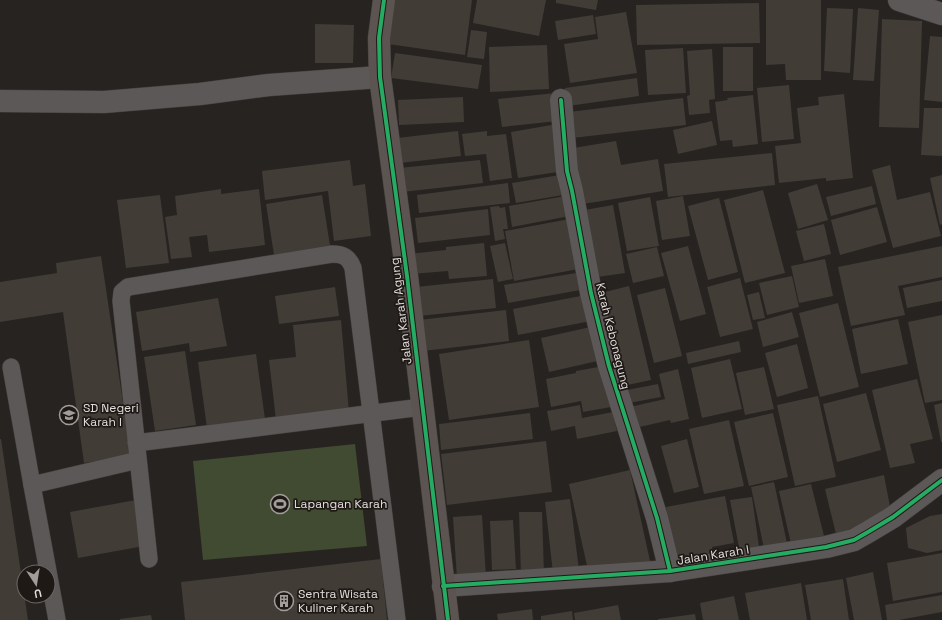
<svg xmlns="http://www.w3.org/2000/svg" width="942" height="620" font-family="'Space Grotesk',sans-serif">
	<style>
		.green { fill: #414b32 }
		.building { fill: #413c35 }
		.lines { fill: none; stroke-linecap: round; stroke-linejoin: round }
		.lane-casing { stroke: #413f3d; stroke-width: 18 }
		.street-casing { stroke: #413f3d; stroke-width: 23 }
		.secondary-casing { stroke: #413f3d; stroke-width: 23 }
		.lane { stroke: #5b5857; stroke-width: 17 }
		.street { stroke: #5b5857; stroke-width: 22 }
		.secondary { stroke: #5b5451; stroke-width: 22 }
		.cycleway-casing { stroke: #1f1916; stroke-width: 6 }
		.cycleway { stroke: #26ab63; stroke-width: 4 }
		.labels { text-anchor: middle; stroke-width: 3.5; stroke-linejoin: round; paint-order: stroke }
		.street-label { font-size: 12px; fill: #e2dedc; stroke: #1f1916 }
		.poi-label { font-size: 12px; fill: #e2dedc; stroke: #1f1916; text-anchor: start }
	</style>
	<rect width="100%" height="100%" fill="#272321"/>
	<path class="green" d="M355,444L367,546L203,560L193,461Z"/>
	<g class="building">
		<path d="M395,0H472L465,55L388,44Z"/>
		<path d="M477,0H546L539,36L473,23Z"/>
		<path d="M556,0H598L596,10L556,3Z"/>
		<path d="M766,0H821V80H786L785,64L766,65Z"/>
		<path d="M759,3L760,43L637,45L636,5Z"/>
		<path d="M827,8L853,9L850,73L824,71Z"/>
		<path d="M858,8L879,10L874,81L853,80Z"/>
		<path d="M626,12L637,73L570,83L564,44L598,39L595,17Z"/>
		<path d="M593,15L596,34L558,40L555,21Z"/>
		<path d="M882,19L922,21L919,128L879,127Z"/>
		<path d="M315,24L354,25L353,63H315Z"/>
		<path d="M471,30L487,32L484,59L467,57Z"/>
		<path d="M930,36L942,37V102L924,100Z"/>
		<path d="M547,45L549,89L490,92L489,47Z"/>
		<rect x="723" y="47" width="30" height="44"/>
		<path d="M683,48L686,93L648,95L645,50Z"/>
		<path d="M712,49L715,99L709,100L710,113L689,115L687,96L690,95L687,51Z"/>
		<path d="M395,53L482,65L478,89L391,78Z"/>
		<path d="M637,78L639,96L568,106L565,88Z"/>
		<path d="M789,85L794,139L762,142L757,88Z"/>
		<path d="M555,93L558,121L502,127L498,99Z"/>
		<path d="M844,94L853,178L826,181V178L779,183L775,146L801,143L797,108L819,105L818,97Z"/>
		<path d="M753,95L758,144L733,147L732,140L720,141L715,102L728,100L727,98Z"/>
		<path d="M463,97L464,122L399,125L398,100Z"/>
		<path d="M683,98L686,125L572,138L569,112Z"/>
		<path d="M924,108H942V156L921,155Z"/>
		<path d="M712,121L717,145L678,154L673,130Z"/>
		<path d="M557,124L564,171L518,178L511,132Z"/>
		<path d="M458,131L461,156L400,163L397,138Z"/>
		<path d="M487,131V136L506,134L512,178L490,181L486,154L465,156L462,134Z"/>
		<path d="M616,141L621,165L658,159L663,191L577,205L567,149Z"/>
		<path d="M772,153L775,185L668,197L664,164Z"/>
		<path d="M350,160L353,186L365,184L371,236L334,241L328,191L265,200L262,171Z"/>
		<path d="M480,160L483,183L402,192L399,168Z"/>
		<path d="M890,165L897,200L930,192L941,236L893,248L872,170Z"/>
		<path d="M566,174L569,194L516,203L512,183Z"/>
		<path d="M942,175V224L940,225L930,178Z"/>
		<path d="M508,183L510,203L419,213L417,195Z"/>
		<path d="M817,184L828,220L798,229L788,193Z"/>
		<path d="M872,186L876,204L831,216L826,197Z"/>
		<path d="M221,189V194L259,189L265,245L209,252L207,235L189,237L192,257L171,259L165,217L177,215L175,196Z"/>
		<path d="M763,190L785,273L745,283L724,200Z"/>
		<path d="M160,195L169,263L126,268L117,200Z"/>
		<path d="M322,195L331,252L275,261L266,204Z"/>
		<path d="M571,195L575,215L512,227L509,206Z"/>
		<path d="M683,196L690,236L662,240L656,201Z"/>
		<path d="M650,197L659,246L627,251L618,203Z"/>
		<path d="M719,198L738,272L708,280L688,206Z"/>
		<path d="M613,205L625,273L591,278L579,211Z"/>
		<path d="M499,206L500,208L505,207L508,229H503L505,239L495,241L490,207Z"/>
		<path d="M877,207L887,242L840,255L831,220Z"/>
		<path d="M488,209L490,235L418,243L415,218Z"/>
		<path d="M575,218L584,268L514,281L505,231Z"/>
		<path d="M824,224L831,254L804,261L796,231Z"/>
		<path d="M484,243L487,276L449,279L448,271L411,274L408,254L446,250V247Z"/>
		<path d="M505,243L513,279L498,282L490,246Z"/>
		<path d="M688,246L706,314L680,321L661,253Z"/>
		<path d="M942,246V277L898,286L905,315L851,326L838,267Z"/>
		<path d="M657,247L664,276L633,283L626,254Z"/>
		<path d="M101,256L131,456L84,463L63,312L0,322V282L57,273L56,263Z"/>
		<path d="M825,259L833,296L799,303L791,266Z"/>
		<path d="M582,272L586,289L508,303L504,285Z"/>
		<path d="M792,276L799,307L767,315L759,283Z"/>
		<path d="M740,278L753,329L720,337L707,287Z"/>
		<path d="M493,279L496,308L419,316L416,287Z"/>
		<path d="M942,280V301L907,308L903,288Z"/>
		<path d="M629,286L651,380L618,387L597,294Z"/>
		<path d="M335,287L339,316L279,324L275,296Z"/>
		<path d="M665,288L682,356L654,363L637,295Z"/>
		<path d="M759,292L765,318L753,320L747,295Z"/>
		<path d="M586,295L591,321L518,335L513,309Z"/>
		<path d="M218,298L227,346L190,352L189,343L142,351L136,312Z"/>
		<path d="M838,303L859,387L820,397L799,313Z"/>
		<path d="M506,310L509,341L423,351L419,320Z"/>
		<path d="M792,312L799,337L763,347L757,322Z"/>
		<path d="M942,315V400L925,403L908,322Z"/>
		<path d="M898,319L908,364L861,374L852,329Z"/>
		<path d="M341,320L349,412L276,420L269,360L296,357L293,325Z"/>
		<path d="M595,326L602,360L549,372L541,338Z"/>
		<path d="M529,340L539,407L449,420L439,354Z"/>
		<path d="M739,341L741,352L688,364L686,353Z"/>
		<path d="M797,344L808,388L777,397L765,353Z"/>
		<path d="M185,351L196,425L155,431L144,357Z"/>
		<path d="M256,354L265,419L207,428L198,362Z"/>
		<path d="M730,359L742,409L702,418L691,368Z"/>
		<path d="M604,366L611,407L583,412L581,401L551,407L546,379L576,373V371Z"/>
		<path d="M764,367L774,409L745,415L736,373Z"/>
		<path d="M678,369L689,419L671,423L670,420L635,428L630,407L665,399L659,374Z"/>
		<path d="M917,379L933,439L910,444L915,463L890,468L872,390Z"/>
		<path d="M658,384L661,397L629,403L627,390Z"/>
		<path d="M866,393L881,450L837,462L823,404Z"/>
		<path d="M818,396L836,477L795,486L777,405Z"/>
		<path d="M942,403V442H941L934,405Z"/>
		<path d="M580,405L582,418L613,412L617,431L577,439L575,426L551,431L547,411Z"/>
		<path d="M530,413L533,439L441,450L439,424Z"/>
		<path d="M773,413L788,477L749,486L734,422Z"/>
		<path d="M729,420L744,486L704,494L689,429Z"/>
		<path d="M0,439H1L28,620H0Z"/>
		<path d="M687,439L699,487L674,493L661,446Z"/>
		<path d="M546,441L552,492L447,505L441,454Z"/>
		<path d="M630,470L650,561L589,575L569,484Z"/>
		<path d="M884,475L891,512L872,521L836,534L825,489Z"/>
		<path d="M774,482L788,548L765,553L751,487Z"/>
		<path d="M811,484L825,540L792,548L779,491Z"/>
		<path d="M725,496L734,543L712,547L714,560L678,567L666,507Z"/>
		<path d="M752,497L760,554L741,558L730,500Z"/>
		<path d="M570,499L579,570L553,573L545,502Z"/>
		<path d="M136,500L144,546L78,558L70,512Z"/>
		<path d="M519,512H542L544,574L521,575Z"/>
		<path d="M942,514V550L927,553L908,548L906,528L930,516Z"/>
		<path d="M482,515L486,577L457,579L453,517Z"/>
		<path d="M513,520L516,569L492,570L490,521Z"/>
		<path d="M942,553V592L893,601L887,563Z"/>
		<path d="M381,559L387,620H185L181,582Z"/>
		<path d="M873,572L882,620H854L846,578Z"/>
		<path d="M843,579L849,620H811L805,585Z"/>
		<path d="M801,583L807,620H750L745,593Z"/>
		<path d="M942,595V612L899,620H887L885,605Z"/>
		<path d="M734,596L739,620H703L700,603Z"/>
		<path d="M618,605L621,620H575L574,613Z"/>
		<path d="M532,609L533,620H498L497,614Z"/>
		<path d="M572,611L573,620H541V616Z"/>
		<path d="M695,614L696,620H658V619Z"/>
		<path d="M151,615L152,620H120V619Z"/>
	</g>
	<g class="lines">
		<defs>
			<g id="lane">
				<path d="M11,367L32,485"/>
				<path d="M136,443L422,407"/>
				<path d="M149,559L121,301L122,292L128,287L332,254C343,254 349,257 353,268L397,620"/>
				<path d="M57,620L32,485L138,460"/>
			</g>
			<g id="street">
				<path d="M899,0L942,14"/>
				<path d="M561,100L567,171L572,191L591,293L609,366L657,518L670,571"/>
				<path d="M0,101L104,102L200,94L269,85L380,77"/>
				<path d="M443,586L670,571L826,547L854,540L868,532L893,517L942,480"/>
			</g>
			<path id="secondary" d="M384,0L379,38L380,77L407,276L448,620"/>
		</defs>
		<use href="#lane" class="lane-casing"/>
		<use href="#street" class="street-casing"/>
		<use href="#secondary" class="secondary-casing"/>
		<use href="#lane" class="lane"/>
		<use href="#street" class="street"/>
		<use href="#secondary" class="secondary"/>
		<defs>
			<g id="cycleway">
				<path d="M384,0L379,38L380,77L407,276L448,620"/>
				<path d="M561,100L567,171L572,191L591,293L609,366L657,518L670,571"/>
				<path d="M443,586L670,571L826,547L854,540L868,532L893,517L942,480"/>
			</g>
		</defs>
		<use href="#cycleway" class="cycleway-casing"/>
		<use href="#cycleway" class="cycleway"/>
	</g>
	<defs>
		<symbol id="school-ring" viewBox="-11 -11 22 22"><circle r="9.5" fill="#1f1916" stroke="#a19d9b" stroke-width="1.5"/><path d="M0-5L7-2L0 1L-7-2ZM-4 1L0 2.5L4 1V4Q0 6-4 4Z" fill="#a19d9b"/></symbol>
		<symbol id="stadium-ring" viewBox="-11 -11 22 22"><circle r="9.5" fill="#1f1916" stroke="#a19d9b" stroke-width="1.5"/><path d="M0-5a6.5 5 0 1 0 0 10a6.5 5 0 1 0 0-10ZM-3.5-1.8h7v3.6h-7Z" fill="#a19d9b"/></symbol>
		<symbol id="building-ring" viewBox="-11 -11 22 22"><circle r="9.5" fill="#1f1916" stroke="#a19d9b" stroke-width="1.5"/><path d="M-4-6H4V6H1V3H-1V6H-4ZM-2.5-4.3h1.7v1.8h-1.7ZM.8-4.3h1.7v1.8H.8ZM-2.5-1h1.7V.8h-1.7ZM.8-1h1.7V.8H.8Z" fill="#a19d9b"/></symbol>
	</defs>
	<g fill-rule="evenodd">
		<use href="#school-ring" x="58" y="404" width="22" height="22"/>
		<use href="#stadium-ring" x="269" y="493" width="22" height="22"/>
		<use href="#building-ring" x="273" y="590" width="22" height="22"/>
	</g>
	<g class="labels">
		<g class="street-label">
			<text transform="translate(401 311) rotate(-97)" y="4">Jalan Karah Agung</text>
			<text transform="translate(613 336) rotate(76)" y="4">Karah Kebonagung</text>
			<text transform="translate(713 555) rotate(-9)" y="4">Jalan Karah I</text>
		</g>
		<g class="poi-label">
			<text x="83" y="412">SD Negeri<tspan x="83" dy="14">Karah I</tspan></text>
			<text x="294" y="508">Lapangan Karah</text>
			<text x="298" y="598">Sentra Wisata<tspan x="298" dy="14">Kuliner Karah</tspan></text>
		</g>
	</g>
	<g transform="translate(36 584) rotate(168)"><circle r="19" fill="#1f1916" stroke="#6d6865"/>
	<path d="M0-3L7 15L0 10L-7 15Z" fill="#a19d9b"/>
	<text y="-6" font-size="11" font-weight="bold" text-anchor="middle" fill="#e2dedc">U</text>
	</g>
</svg>
